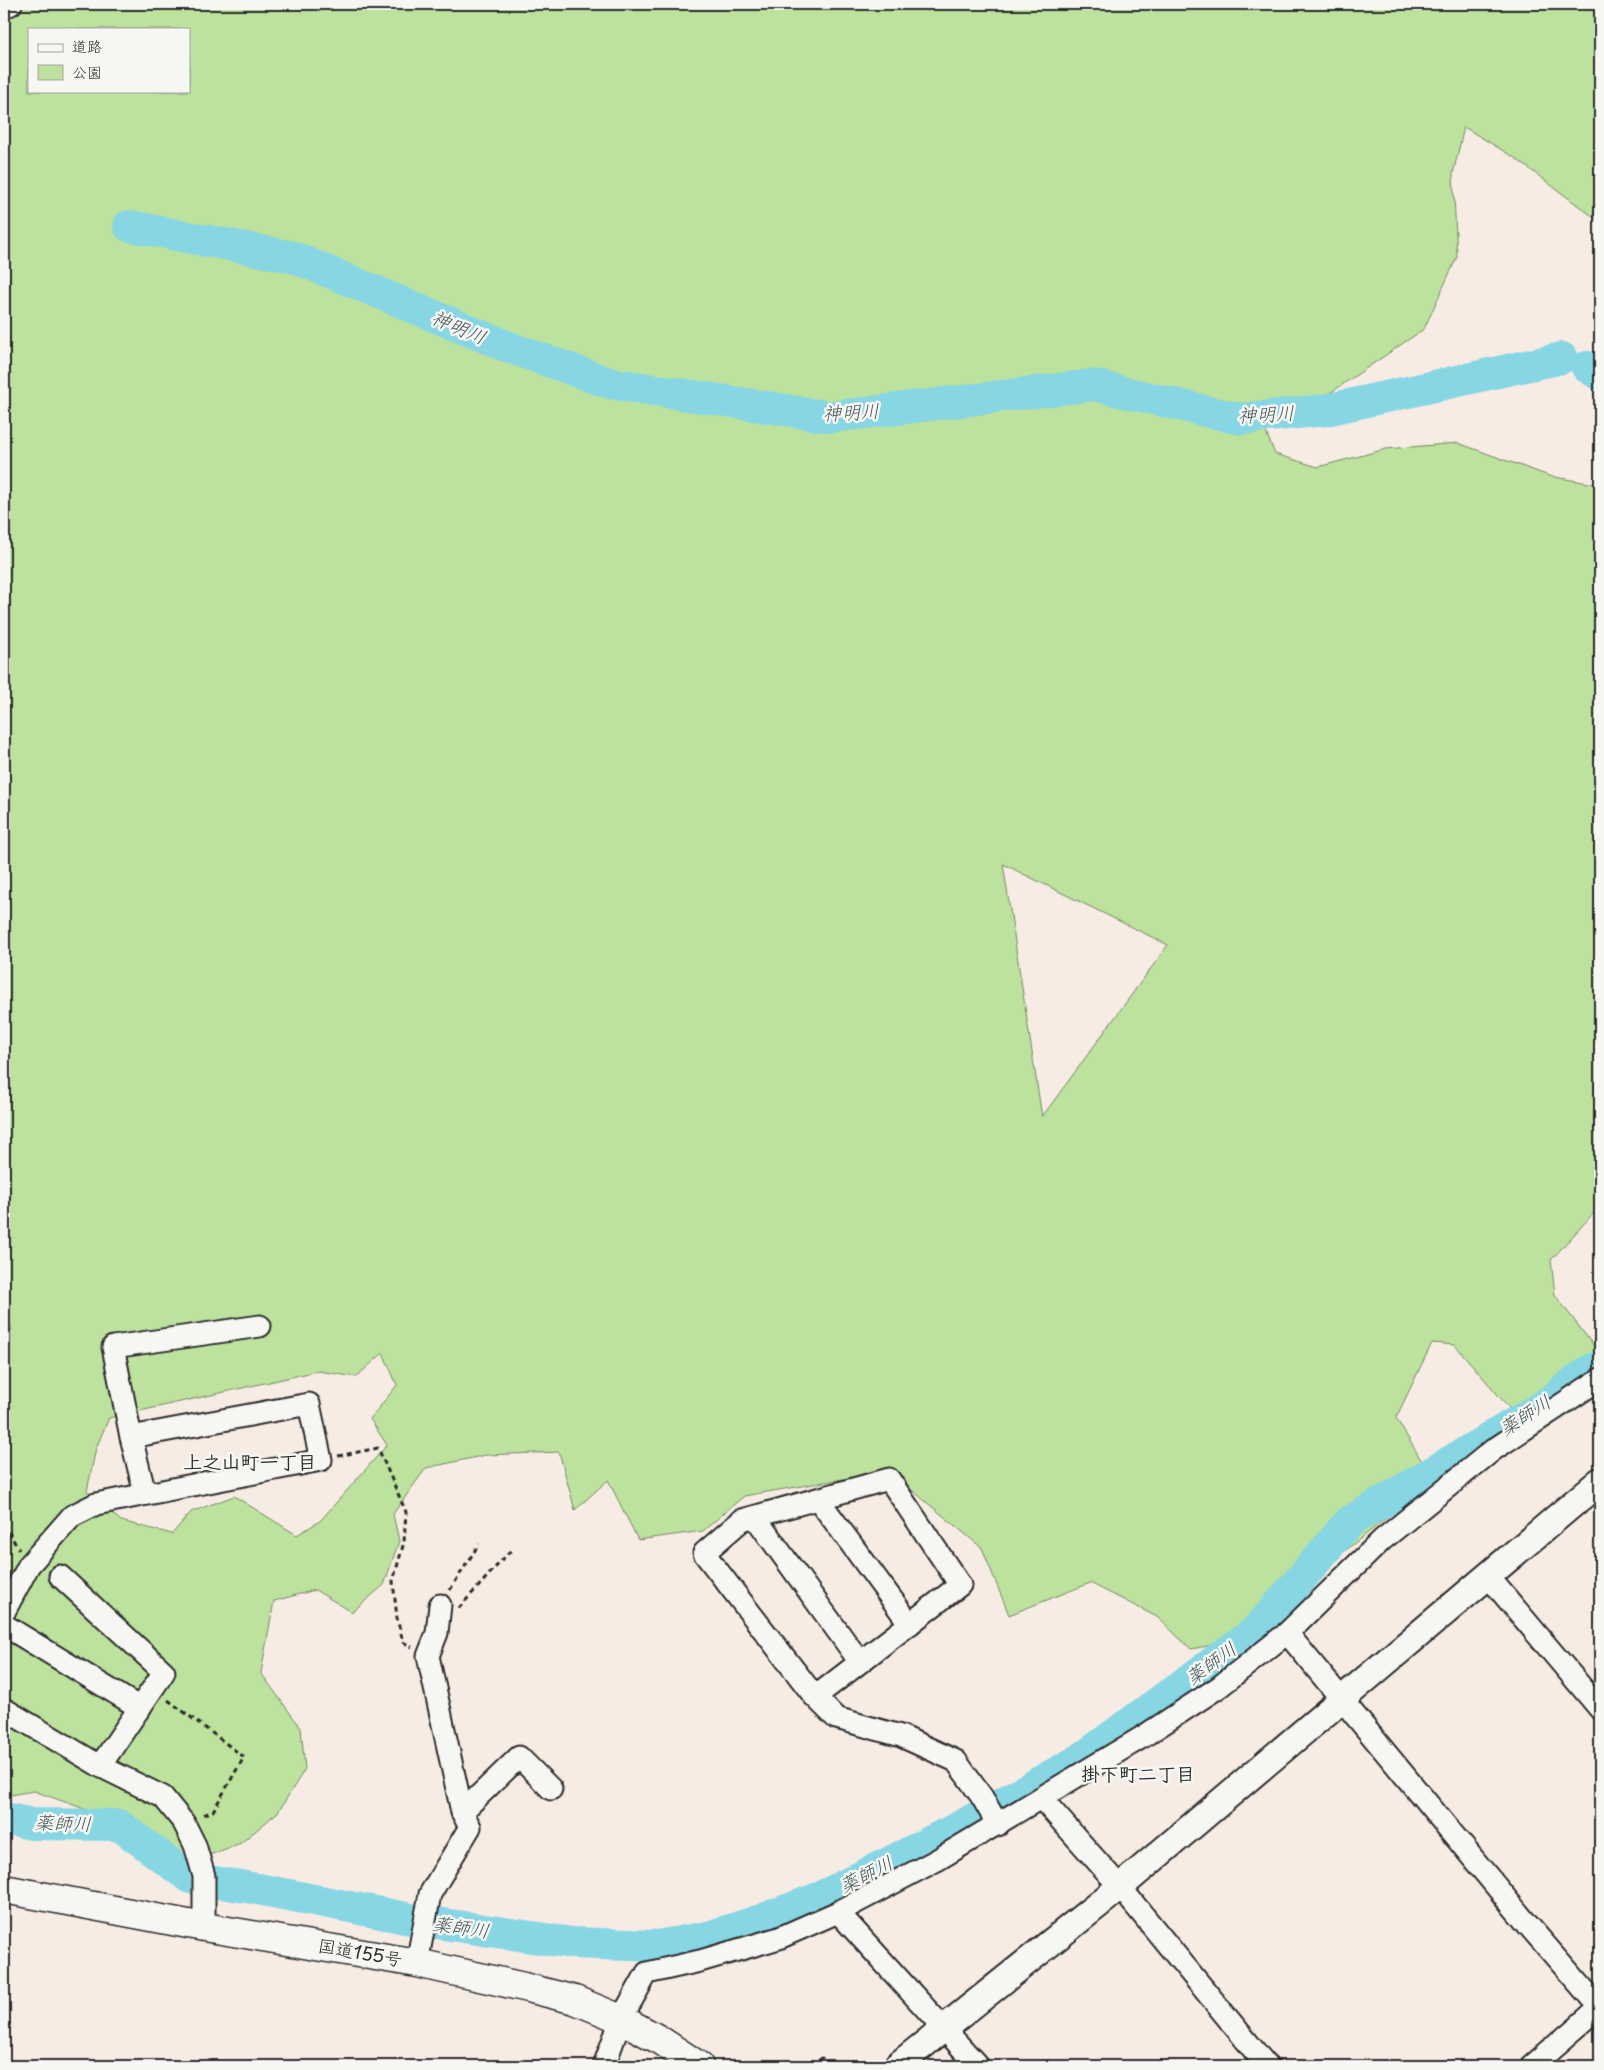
<svg xmlns="http://www.w3.org/2000/svg" width="1604" height="2070" font-family="'Playpen Sans','Klee One',sans-serif">
	<style>
		.green { fill: #bce29d; stroke: #748664; fill-rule: evenodd }
		.lines { fill: none; stroke-linecap: round; stroke-linejoin: round }
		.stream { stroke: #62929a; stroke-width: 5.5 }
		.river { stroke: #87d6e4; stroke-width: 32 }
		.minor-casing { stroke: #2b2b2b; stroke-width: 25 }
		.tertiary-casing { stroke: #2b2b2b; stroke-width: 30 }
		.trunk-casing { stroke: #2b2b2b; stroke-width: 31 }
		.path { stroke: #2b2b2b; stroke-width: 3; stroke-dasharray: 5 4; stroke-linecap: butt }
		.minor { stroke: #f6f6f2; stroke-width: 21 }
		.tertiary { stroke: #f6f6f2; stroke-width: 26 }
		.trunk { stroke: #f6f6f2; stroke-width: 28 }
		.labels { text-anchor: middle; stroke-width: 5; stroke-linejoin: round; paint-order: stroke }
		.street-label { font-size: 18px; fill: #2b2b2b; stroke: #f6f6f2 }
		.water-label { font-size: 19px; font-style: italic; fill: #425659; stroke: #f6f6f2 }
		.neighbourhood-label { font-size: 19px; font-weight: bold; fill: #2b2b2b; stroke: #f6f6f2 }
	</style>
	<rect width="100%" height="100%" fill="#f7ece4"/>
	<filter id="ink" filterUnits="userSpaceOnUse"><feTurbulence type="fractalNoise" baseFrequency=".02" numOctaves="2"/><feDisplacementMap in="SourceGraphic" scale="10" xChannelSelector="R" yChannelSelector="G"/><feConvolveMatrix kernelMatrix="1 2 1 2 8 2 1 2 1" color-interpolation-filters="sRGB"/></filter>
	<g filter="url(#ink)">
		<path class="green" d="M4,4H1600V222L1515,158L1464,127L1453,174L1457,257L1424,329L1330,393L1260,418L1275,454L1318,467L1386,449L1458,443L1549,476L1600,485V1206L1551,1260L1555,1295L1600,1354V1362L1523,1424L1455,1345L1432,1343L1396,1418L1423,1463L1407,1502L1229,1642L1191,1649L1157,1617L1090,1583L1009,1615L982,1548L889,1471L744,1496L703,1531L638,1540L608,1480L575,1510L559,1452L486,1455L426,1468L393,1514L399,1541L384,1585L352,1612L315,1590L274,1601L261,1673L301,1728L305,1769L278,1812L241,1843L184,1865L127,1824L34,1791L4,1796V1333L12,1330L4,1305V1244L7,1241L4,1236ZM29,29H189V91H29ZM1003,864L1168,945L1042,1117ZM383,1353L397,1385L370,1419L387,1445L320,1521L297,1535L234,1496L191,1512L172,1534L121,1521L87,1491L96,1448L109,1418L318,1371L356,1377Z"/>
		<g class="lines">
			<path class="stream" d="M1562,358L1587,367"/>
			<g class="river">
				<path d="M129,226L293,257L506,346L609,383L831,417L1093,385L1240,419L1326,410L1562,358"/>
				<path d="M1587,367L1600,375"/>
				<path d="M4,1818L32,1824L119,1825L190,1878L258,1889L416,1920L572,1943L657,1946L708,1937L761,1920L821,1897L961,1826L1081,1759L1257,1630L1349,1522L1543,1406L1590,1370L1600,1366"/>
			</g>
			<defs>
				<g id="minor">
					<path d="M4,7L11,4"/>
					<path d="M131,1437L145,1494"/>
					<path d="M818,1499L910,1624"/>
					<path d="M755,1517L860,1662"/>
					<path d="M60,1576L164,1672L100,1766"/>
					<path d="M1488,1576L1600,1709"/>
					<path d="M4,1612L29,1565L72,1516L96,1504L321,1460L309,1404L131,1437L113,1347L260,1326"/>
					<path d="M4,1625L140,1708"/>
					<path d="M1287,1633L1528,1925L1600,2008"/>
					<path d="M815,1697L960,1585L889,1479L742,1520L704,1553L815,1697L836,1718L901,1736L956,1761L982,1797L998,1825"/>
					<path d="M4,1709L100,1766L163,1797L184,1823L195,1845L204,1876V1927"/>
					<path d="M1042,1799L1120,1887L1267,2066"/>
					<path d="M462,1812L519,1757L551,1789"/>
					<path d="M838,1912L978,2066"/>
					<path d="M417,1963L430,1894L470,1827L462,1812L428,1656L437,1633L440,1605"/>
					<path d="M604,2066L621,2019L647,1973L700,1961L779,1938L838,1912L937,1860L1144,1736L1219,1687L1287,1633L1382,1540L1493,1450L1600,1379"/>
					<path d="M1532,2066L1600,2007"/>
				</g>
				<path id="tertiary" d="M897,2066L1120,1887L1600,1481"/>
				<path id="trunk" d="M4,1889L204,1927L417,1963L524,1987L575,2000L621,2019L658,2039L699,2066"/>
			</defs>
			<use href="#minor" class="minor-casing"/>
			<use href="#tertiary" class="tertiary-casing"/>
			<use href="#trunk" class="trunk-casing"/>
			<g class="path">
				<path d="M338,1456L378,1448L406,1512L404,1542L393,1581L397,1618L403,1642L412,1647"/>
				<path d="M4,1524L19,1550"/>
				<path d="M450,1590L479,1544"/>
				<path d="M459,1608L512,1549"/>
				<path d="M168,1700L244,1757L213,1811L201,1816"/>
				<path d="M812,2066L822,2058L828,2065L827,2066"/>
			</g>
			<use href="#minor" class="minor"/>
			<use href="#tertiary" class="tertiary"/>
			<use href="#trunk" class="trunk"/>
		</g>
	</g>
	<g class="labels">
		<g class="street-label">
			<text transform="translate(360 1953) rotate(10)" y="6">国道155号</text>
		</g>
		<g class="water-label">
			<text transform="translate(459 327) rotate(23)" y="7">神明川</text>
			<text transform="translate(851 412) rotate(-3)" y="7">神明川</text>
			<text transform="translate(1266 414) rotate(-3)" y="7">神明川</text>
			<text transform="translate(1525 1415) rotate(-33)" y="7">薬師川</text>
			<text transform="translate(1211 1663) rotate(-36)" y="7">薬師川</text>
			<text transform="translate(63 1823) rotate(2)" y="7">薬師川</text>
			<text transform="translate(866 1874) rotate(-27)" y="7">薬師川</text>
			<text transform="translate(461 1927) rotate(8)" y="7">薬師川</text>
		</g>
		<g class="neighbourhood-label">
			<text x="250" y="1469">上之山町一丁目</text>
			<text x="1138" y="1781">掛下町二丁目</text>
		</g>
	</g>
	<rect width="1604" height="2070" fill="none" stroke="#f6f6f2" stroke-width="20"/>
	<rect x="10" y="10" width="1584" height="2050" fill="none" stroke="#2b2b2b" stroke-width="2" filter="url(#ink)"/>
	<rect x="28" y="28" width="162" height="65" fill="#f6f6f2" stroke="#a5a5a2"/>
	<rect x="38" y="44" width="25" height="8" fill="#f6f6f2" stroke="#a5a5a2"/>
	<text x="72" y="52" font-size="15" fill="#2b2b2b">道路</text>
	<rect x="38" y="65" width="25" height="15" fill="#bce29d" stroke="#a5a5a2"/>
	<text x="72" y="78" font-size="15" fill="#2b2b2b">公園</text>
</svg>
